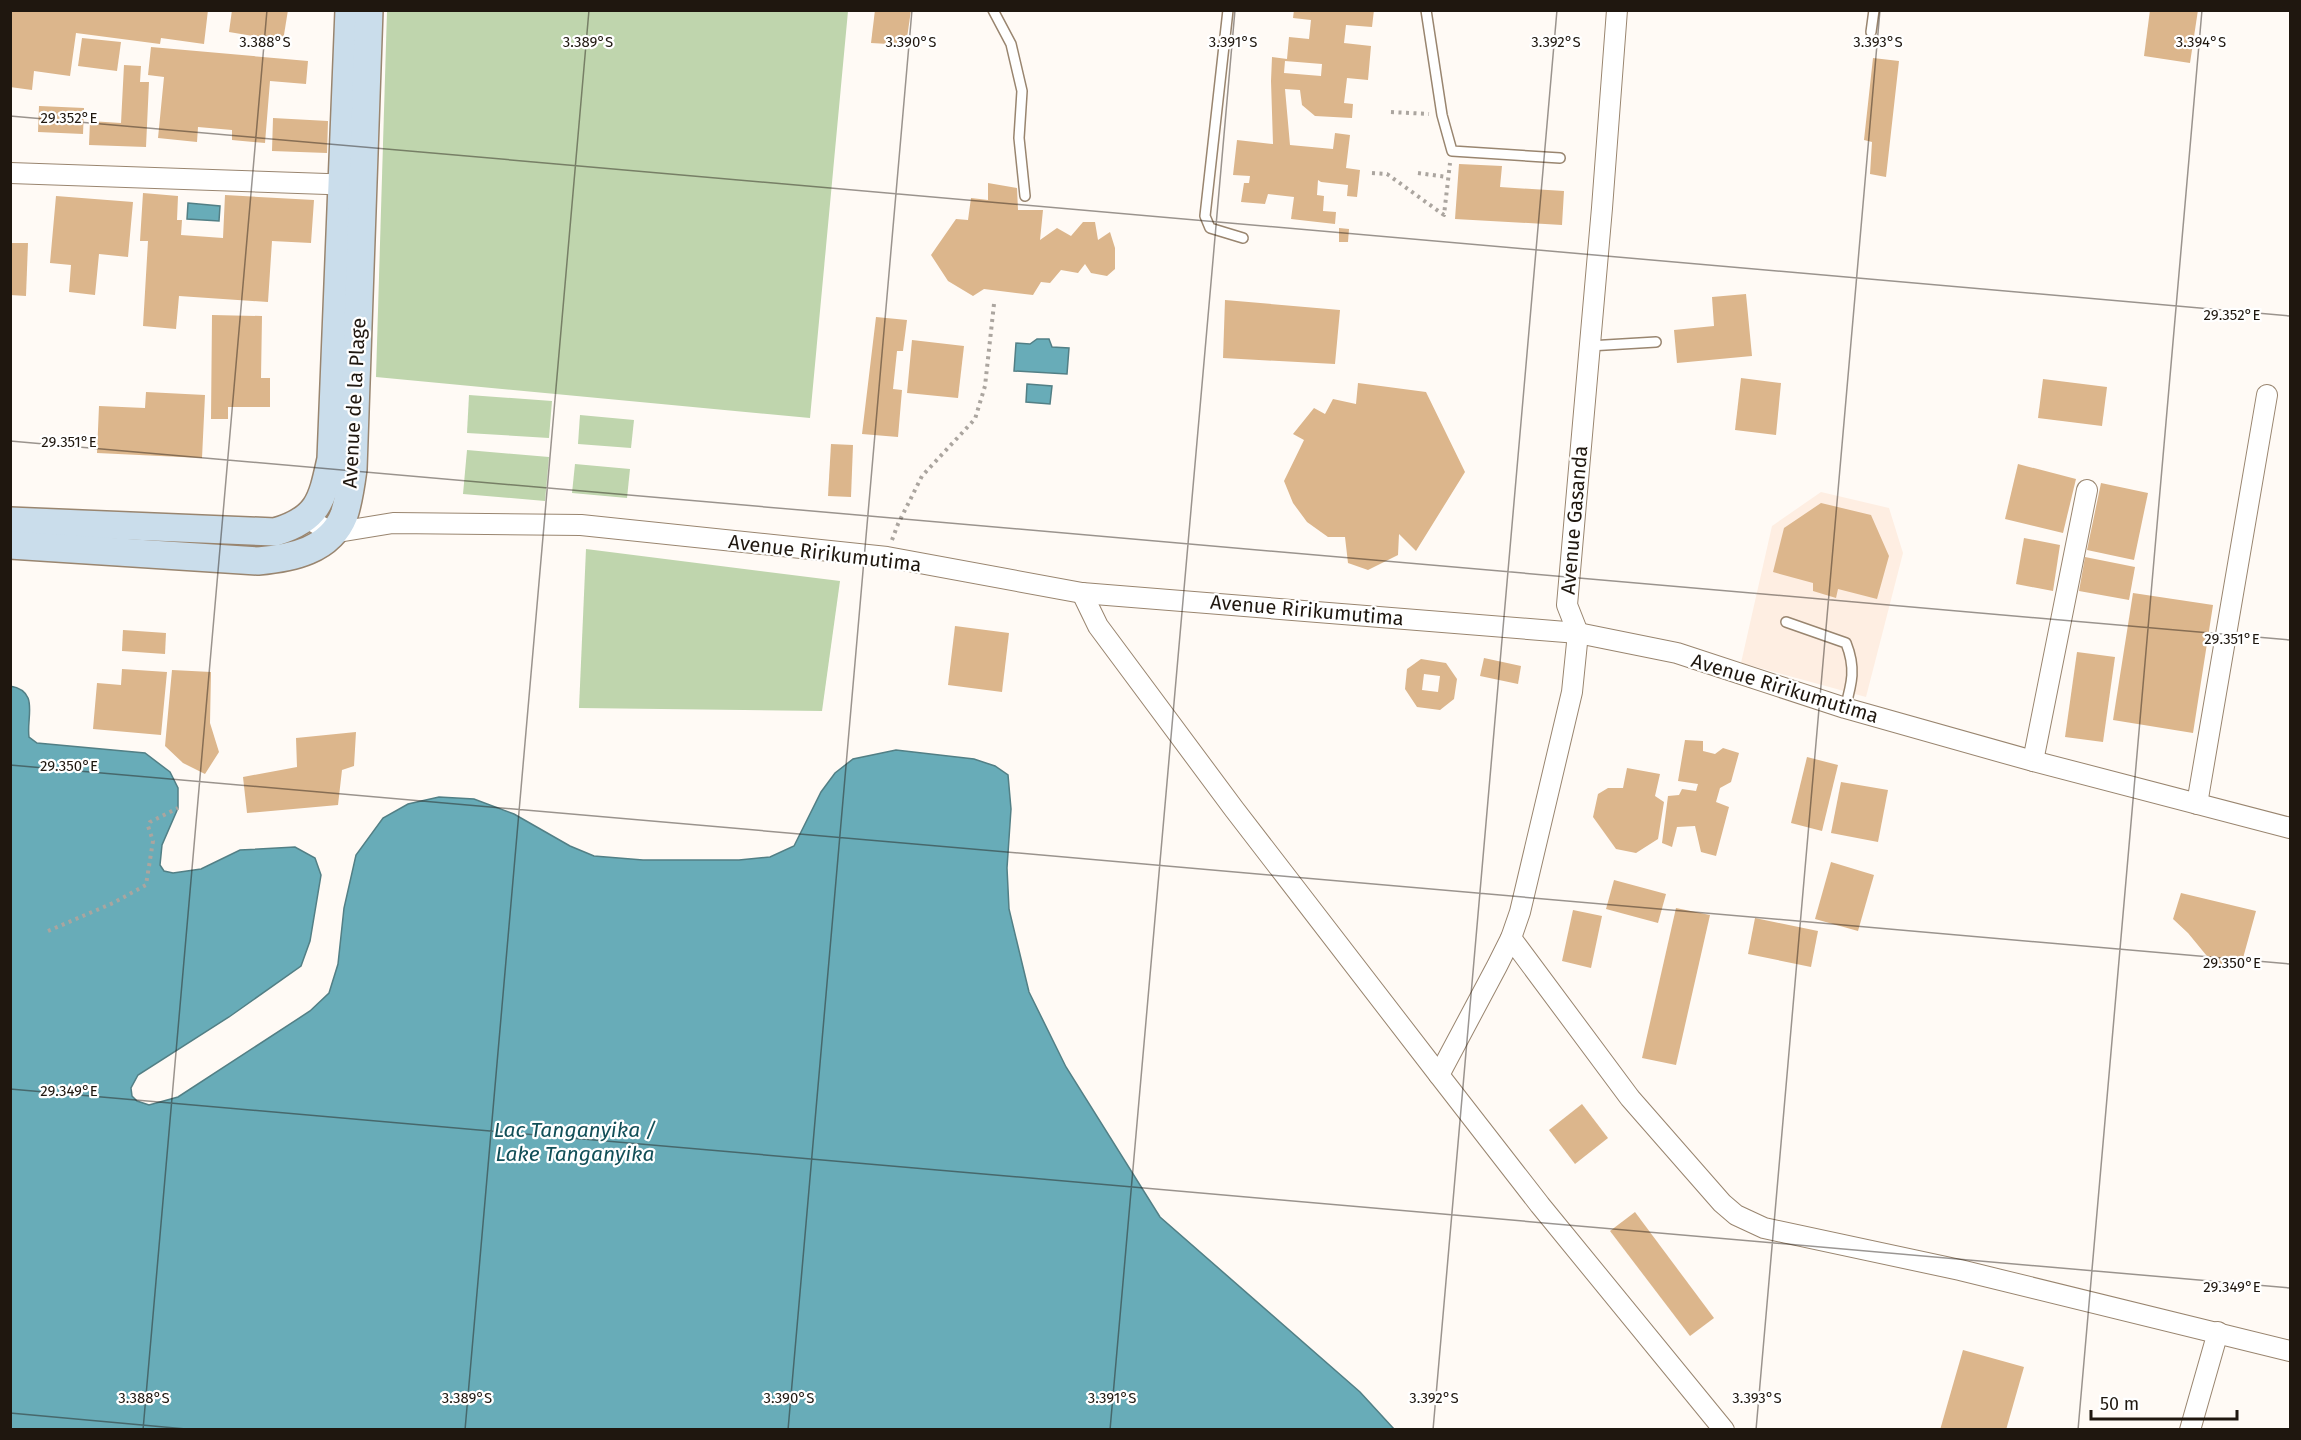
<svg xmlns="http://www.w3.org/2000/svg" width="2301" height="1440" font-family="'Fira Sans',sans-serif">
	<style>
		.medical { fill: #feeee2 }
		.green { fill: #bfd5ad }
		.water { fill: #68acb8; stroke: #527f85; stroke-width: 1.5 }
		.building { fill: #dcb68c; fill-rule: evenodd }
		.lines { fill: none; stroke-linecap: round; stroke-linejoin: round }
		.service-casing { stroke: #99856f; stroke-width: 12 }
		.minor-casing { stroke: #99856f; stroke-width: 22 }
		.secondary-casing { stroke: #99856f; stroke-width: 30 }
		.path { stroke: #aba59f; stroke-width: 4; stroke-dasharray: 3 4.5; stroke-linecap: butt }
		.service { stroke: #fff; stroke-width: 9 }
		.minor { stroke: #fff; stroke-width: 20 }
		.secondary { stroke: #caddeb; stroke-width: 27 }
		.ticks { fill: none; stroke: #1f170f; stroke-width: 1.5; stroke-opacity: 0.45 }
		.labels { text-anchor: middle; stroke-width: 4.5; stroke-linejoin: round; paint-order: stroke }
		.street-label { font-size: 20px; fill: #1f170f; stroke: #fff }
		.water-label { font-size: 21px; font-style: italic; fill: #124f58; stroke: #fff }
		.ticks-label { font-size: 15px; text-anchor: middle; fill: #1f170f; stroke: #fff; stroke-width: 4.5; stroke-linejoin: round; paint-order: stroke }
	</style>
	<rect width="100%" height="100%" fill="#fffaf5"/>
	<path class="medical" d="M1821,492L1889,508L1903,553L1866,697L1741,663L1772,526Z"/>
	<g class="green">
		<path d="M387,11H848L810,418L376,377Z"/>
		<path d="M469,395L552,401L549,438L467,433Z"/>
		<path d="M580,415L634,420L631,448L578,444Z"/>
		<path d="M467,450L549,457L545,501L463,494Z"/>
		<path d="M575,464L630,469L627,498L572,493Z"/>
		<path d="M586,549L840,581L822,711L579,708Z"/>
	</g>
	<g class="water">
		<path d="M188,203L220,206L219,221L187,219Z"/>
		<path d="M1037,339H1049L1052,347L1069,348L1067,374L1014,371L1016,343L1030,344Z"/>
		<path d="M1027,384L1052,386L1050,404L1026,402Z"/>
		<path d="M10,686C40,691 26,717 29,737L37,743L145,753L170,772L178,788V808L162,845L160,865L164,871L173,873L201,869L240,850L295,847L315,858L321,875L310,941L301,966L229,1017L138,1075L131,1088L132,1096L137,1101L149,1105L178,1097L310,1011L329,993L338,964L344,908L356,855L383,818L408,804L439,797L474,799L514,814L570,846L594,856L643,860H739L770,857L794,846L821,792L835,773L853,759L896,750L974,759L995,766L1008,775L1011,809L1007,868L1009,909L1029,992L1066,1067L1160,1217L1360,1392L1394,1429H11Z"/>
	</g>
	<g class="building">
		<path d="M10,10H208L204,44L161,38L160,44L76,33L70,76L34,71L32,90L10,87Z"/>
		<path d="M232,10H288L283,41L229,32Z"/>
		<path d="M875,10H911L906,45L871,43Z"/>
		<path d="M1294,10H1374L1372,27L1346,25L1344,43L1371,46L1368,80L1347,78L1344,103L1353,104L1352,118L1315,116L1302,105L1300,90L1285,89L1290,145L1333,149L1335,133L1350,135L1346,168L1360,170L1357,197L1347,196L1348,185L1321,182L1318,180L1317,195L1324,196L1323,211L1336,212L1335,224L1291,219L1294,197L1268,194L1265,204L1241,202L1244,183H1249L1250,176L1233,175L1237,140L1273,144L1271,81L1272,57L1287,59L1289,37L1309,39L1311,20L1293,18ZM1285,61L1322,64L1321,76L1284,73Z"/>
		<path d="M2150,10H2198L2190,63L2144,56Z"/>
		<path d="M82,38L121,42L117,71L78,66Z"/>
		<path d="M151,47L308,61L306,84L270,81L265,143L232,140V130L198,127L197,142L158,138L164,77L148,75Z"/>
		<path d="M1873,58L1899,61L1886,177L1870,174L1872,142L1864,140Z"/>
		<path d="M124,65L141,66L140,82H149L146,147L89,145L90,121L121,123Z"/>
		<path d="M39,106L84,108L83,134L38,132Z"/>
		<path d="M273,118L328,121L327,153L272,151Z"/>
		<path d="M1459,164L1502,166L1500,187L1564,191L1562,225L1455,219Z"/>
		<path d="M988,183L1017,188L1018,210H1043L1040,240L1057,228L1071,236L1083,222H1095L1098,240L1110,232L1115,248V269L1107,276L1091,273L1085,264L1078,273L1061,270L1050,283L1041,282L1033,295L984,289L973,296L948,281L931,255L956,219L968,220L971,198L988,200Z"/>
		<path d="M143,193L178,196L177,220H182L181,235L223,238L225,195L314,200L311,243L272,241L268,302L179,296L176,329L143,326L148,241H140Z"/>
		<path d="M56,196L133,202L128,257L99,254L95,295L69,292L71,265L50,263Z"/>
		<path d="M1339,228L1349,229L1348,242H1339Z"/>
		<path d="M10,243H28L26,296L10,295Z"/>
		<path d="M1746,294L1752,356L1677,363L1674,330L1714,326L1712,297Z"/>
		<path d="M1225,300L1340,310L1335,364L1223,358Z"/>
		<path d="M212,315L262,316L261,378H270V407H228V419H211Z"/>
		<path d="M876,317L907,320L903,351H897L893,389L902,390L898,437L862,434Z"/>
		<path d="M912,340L964,346L958,398L907,393Z"/>
		<path d="M1741,378L1781,383L1776,435L1735,430Z"/>
		<path d="M2043,379L2107,387L2102,426L2038,418Z"/>
		<path d="M1358,383L1426,392L1465,472L1416,551L1399,534L1398,555L1368,570L1348,563L1345,537H1328L1307,522L1293,503L1284,481L1304,440L1293,434L1314,408L1325,414L1333,399L1356,404Z"/>
		<path d="M146,392L205,395L202,458L97,453L99,406L145,408Z"/>
		<path d="M831,444L853,445L851,497L828,496Z"/>
		<path d="M2018,464L2076,479L2063,533L2005,519Z"/>
		<path d="M2101,483L2148,493L2134,560L2087,550Z"/>
		<path d="M1821,503L1871,515L1889,556L1877,599L1838,589L1836,598L1813,591V583L1773,572L1784,528Z"/>
		<path d="M2024,538L2060,545L2053,591L2016,584Z"/>
		<path d="M2085,557L2135,567L2129,600L2079,591Z"/>
		<path d="M2133,593L2213,605L2193,733L2113,720Z"/>
		<path d="M955,626L1009,633L1002,692L948,685Z"/>
		<path d="M123,630L166,633L165,654L122,651Z"/>
		<path d="M2077,652L2115,657L2103,742L2065,737Z"/>
		<path d="M1484,658L1521,666L1518,684L1480,676Z"/>
		<path d="M1421,659L1446,663L1457,679L1454,699L1440,710L1417,707L1405,689L1407,669ZM1424,674L1440,676L1438,692L1422,690Z"/>
		<path d="M122,669L167,672L161,735L93,729L97,683L121,685Z"/>
		<path d="M172,670L211,672L210,723L219,752L205,774L183,763L165,746Z"/>
		<path d="M356,732L354,766L342,770L338,805L247,813L243,777L297,767L296,738Z"/>
		<path d="M1685,740L1703,741V751L1715,754L1723,748L1739,753L1731,782L1720,788L1716,802L1729,807L1716,856L1701,852L1695,826L1677,827L1672,847L1662,843L1668,796L1679,795L1682,789L1696,791L1698,784L1678,781Z"/>
		<path d="M1807,757L1838,765L1822,831L1791,823Z"/>
		<path d="M1627,768L1660,774L1655,796L1664,802L1658,839L1636,853L1616,849L1593,817L1598,794L1608,788H1623Z"/>
		<path d="M1841,782L1888,790L1878,842L1831,833Z"/>
		<path d="M1831,862L1874,875L1858,931L1815,919Z"/>
		<path d="M1614,880L1666,894L1658,923L1606,909Z"/>
		<path d="M2181,893L2256,911L2240,969L2211,961L2188,933L2173,919Z"/>
		<path d="M1676,908L1710,915L1676,1065L1642,1058Z"/>
		<path d="M1573,910L1602,916L1591,968L1562,961Z"/>
		<path d="M1755,918L1818,931L1811,967L1748,954Z"/>
		<path d="M1582,1104L1608,1138L1575,1164L1549,1130Z"/>
		<path d="M1635,1212L1714,1318L1690,1336L1610,1231Z"/>
		<path d="M1963,1350L2024,1367L2006,1430H1940Z"/>
	</g>
	<g class="lines">
		<defs>
			<g id="service">
				<path d="M993,10L1011,44L1022,91L1019,138L1025,196"/>
				<path d="M1228,10L1205,216L1210,228L1243,238"/>
				<path d="M1426,10L1442,115L1452,151L1560,158"/>
				<path d="M1871,32L1874,10"/>
				<path d="M1589,346L1656,342"/>
				<path d="M1786,622L1846,643C1856,668 1852,683 1845,708"/>
			</g>
			<g id="minor">
				<path d="M10,173L356,185"/>
				<path d="M307,518L332,533L393,523L581,525L887,557L1082,593L1578,633L1677,653L1845,708L2033,761L2290,828"/>
				<path d="M1082,593L1098,626L1234,809L1439,1075L1540,1205L1724,1430"/>
				<path d="M2033,761L2087,490"/>
				<path d="M2197,804L2267,395"/>
				<path d="M1511,938L1630,1098L1722,1203L1736,1215L1764,1228L1960,1270L2290,1351"/>
				<path d="M1439,1075L1497,966L1511,938L1520,912L1572,692L1578,633L1567,605L1602,208L1617,10"/>
				<path d="M2190,1430L2218,1332"/>
			</g>
			<g id="secondary">
				<path d="M10,521L275,532C319,519 322,500 331,459L349,10"/>
				<path d="M10,545L258,561C291,558 330,551 344,515C349,500 351,484 353,469L369,10"/>
			</g>
		</defs>
		<use href="#service" class="service-casing"/>
		<use href="#minor" class="minor-casing"/>
		<use href="#secondary" class="secondary-casing"/>
		<g class="path">
			<path d="M1391,112L1429,114"/>
			<path d="M1372,173L1387,174L1444,215L1450,163"/>
			<path d="M1418,173L1447,177"/>
			<path d="M892,540L898,524L922,476L975,419L985,386L994,304"/>
			<path d="M48,931L113,903L146,885L153,841L148,826L150,822L178,808"/>
		</g>
		<use href="#service" class="service"/>
		<use href="#minor" class="minor"/>
		<use href="#secondary" class="secondary"/>
	</g>
	<path class="ticks" d="M10,116L2290,316M10,441L2290,640M10,765L2290,964M10,1089L2290,1288M10,1413L197,1430M143,1430L267,10M465,1430L589,10M788,1430L912,10M1110,1430L1235,10M1433,1430L1557,10M1756,1430L1880,10M2078,1430L2202,10"/>
	<g class="labels">
		<g class="street-label">
			<text transform="translate(354 403) rotate(-87)" y="7">Avenue de la Plage</text>
			<text transform="translate(1574 520) rotate(-85)" y="7">Avenue Gasanda</text>
			<text transform="translate(825 553) rotate(7)" y="7">Avenue Ririkumutima</text>
			<text transform="translate(1307 610) rotate(5)" y="7">Avenue Ririkumutima</text>
			<text transform="translate(1785 688) rotate(17)" y="7">Avenue Ririkumutima</text>
		</g>
		<g class="water-label">
			<text x="575" y="1137">Lac Tanganyika /<tspan x="575" dy="24">Lake Tanganyika</tspan></text>
		</g>
	</g>
	<g class="ticks-label">
		<text x="265" y="47">3.388°S</text>
		<text x="588" y="47">3.389°S</text>
		<text x="911" y="47">3.390°S</text>
		<text x="1233" y="47">3.391°S</text>
		<text x="1556" y="47">3.392°S</text>
		<text x="1878" y="47">3.393°S</text>
		<text x="2201" y="47">3.394°S</text>
		<text x="69" y="123">29.352°E</text>
		<text x="2232" y="320">29.352°E</text>
		<text x="69" y="447">29.351°E</text>
		<text x="2232" y="644">29.351°E</text>
		<text x="69" y="771">29.350°E</text>
		<text x="2232" y="968">29.350°E</text>
		<text x="69" y="1096">29.349°E</text>
		<text x="2232" y="1292">29.349°E</text>
		<text x="144" y="1403">3.388°S</text>
		<text x="467" y="1403">3.389°S</text>
		<text x="789" y="1403">3.390°S</text>
		<text x="1112" y="1403">3.391°S</text>
		<text x="1434" y="1403">3.392°S</text>
		<text x="1757" y="1403">3.393°S</text>
	</g>
	<rect width="2301" height="1440" fill="none" stroke="#1f170f" stroke-width="24"/>
	<path d="M2091 1410v9h146v-9" fill="none" stroke="#1f170f" stroke-width="3"/>
	<text x="2100" y="1410" font-size="18" fill="#1f170f" stroke="#ffffff" stroke-width="4.5" paint-order="stroke">50 m</text>
</svg>
